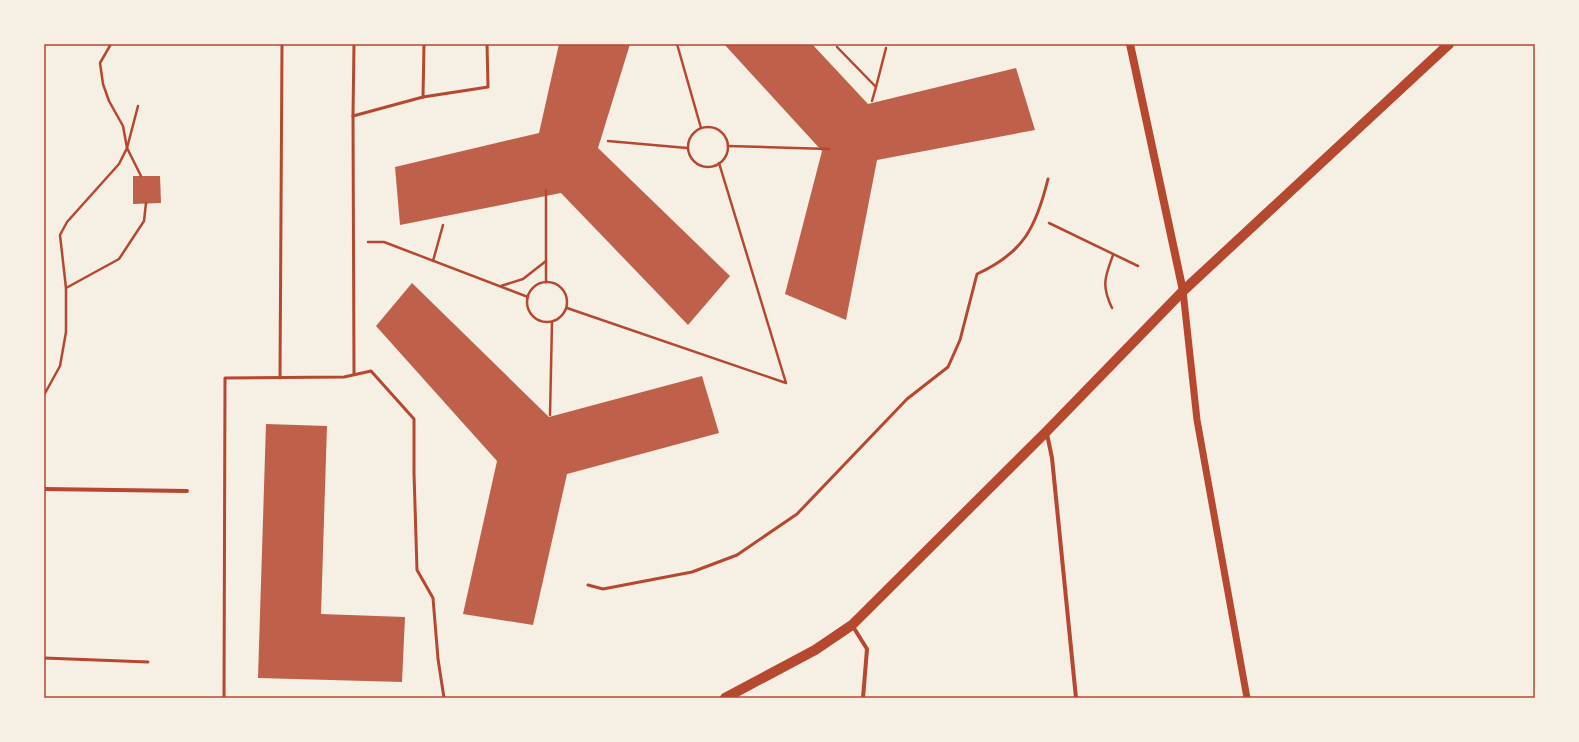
<svg xmlns="http://www.w3.org/2000/svg" width="1579" height="742" font-family="Karla,sans-serif">
	<style>
		.building { fill: #bf614a }
		.lines { fill: none; stroke-linecap: round; stroke-linejoin: round }
		.path { stroke: #b5482f; stroke-width: 2.5 }
		.service { stroke: #b5482f; stroke-width: 3 }
		.minor { stroke: #b5482f; stroke-width: 4 }
		.tertiary { stroke: #b5482f; stroke-width: 7 }
		.secondary { stroke: #b5482f; stroke-width: 8 }
		.primary { stroke: #b5482f; stroke-width: 10 }
		.neatline { fill: none; stroke: #b5482f; stroke-width: 1.5 }
	</style>
	<rect width="100%" height="100%" fill="#f6efe4"/>
	<g class="building">
		<path d="M559,44H630L598,148L730,276L688,325L561,193L400,225L395,167L539,133Z"/>
		<path d="M724,44H812L868,104L1016,68L1035,130L877,160L846,320L785,294L822,151Z"/>
		<path d="M133,176H160L161,203L133,204Z"/>
		<path d="M412,283L549,417L702,376L719,433L567,474L533,625L463,614L497,461L376,326Z"/>
		<path d="M266,424L327,426L321,614L405,617L402,682L258,678Z"/>
	</g>
	<g class="lines">
		<g class="path">
			<path d="M677,44L701,128"/>
			<path d="M837,47L876,87L886,48"/>
			<path d="M872,101L876,87"/>
			<path d="M138,106L127,148L141,176"/>
			<circle cx="708" cy="147" r="20"/>
			<path d="M608,141L687,148"/>
			<path d="M728,146L829,149"/>
			<path d="M546,190V282"/>
			<path d="M1049,223L1138,266"/>
			<path d="M368,242H384L528,297"/>
			<path d="M433,261L443,225"/>
			<circle cx="547" cy="302" r="20"/>
			<path d="M501,286L523,279L546,261"/>
			<path d="M66,288L119,259L144,221L146,203"/>
			<path d="M567,308L786,383L719,163"/>
			<path d="M1112,308C1101,285 1105,277 1113,255"/>
			<path d="M44,395L60,366L66,332V288L60,235L67,222L119,164L127,148L123,126L109,101L103,84L100,63L111,44"/>
			<path d="M550,415L552,322"/>
		</g>
		<g class="service">
			<path d="M423,97L488,87L487,44"/>
			<path d="M353,116L354,44"/>
			<path d="M354,374L353,116L423,97L424,44"/>
			<path d="M280,378L282,44"/>
			<path d="M588,585L603,589L692,572L737,555L797,514L907,399L948,367L960,340L977,274C1023,253 1036,228 1048,179"/>
			<path d="M44,658L148,662"/>
			<path d="M224,698L225,378L344,377L371,371L414,419V473L417,570L433,598L438,659L444,698"/>
		</g>
		<g class="minor">
			<path d="M1047,434L1052,458L1076,698"/>
			<path d="M44,489L187,491"/>
			<path d="M852,625L867,649L863,698"/>
		</g>
		<path class="tertiary" d="M1183,291L1197,420L1247,698"/>
		<path class="secondary" d="M1130,44L1183,291"/>
		<path class="primary" d="M725,698L815,650L852,625L1046,432L1183,291L1449,44"/>
	</g>
	<rect width="1579" height="742" fill="none" stroke="#f6efe4" stroke-width="90"/>
	<rect x="45" y="45" width="1489" height="652" class="neatline"/>
</svg>
